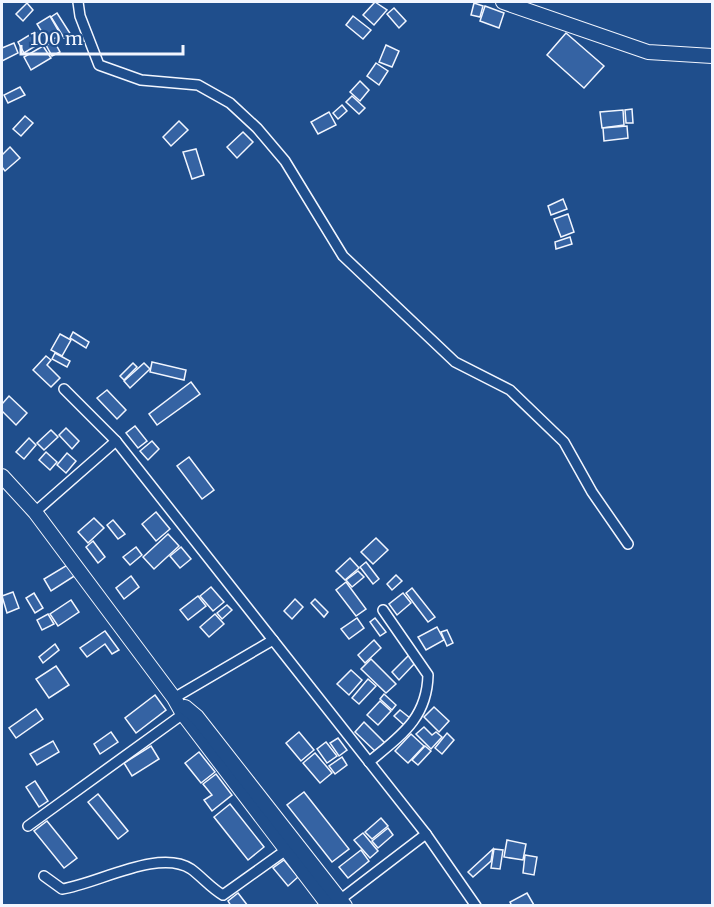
<svg xmlns="http://www.w3.org/2000/svg" width="714" height="907" font-family="Merriweather,serif">
	<style>
		.building { fill: #3563a3; stroke: #f2f6ff; stroke-width: 1.5 }
		.lines { fill: none; stroke-linecap: round; stroke-linejoin: round }
		.minor-casing { stroke: #f2f6ff; stroke-width: 12 }
		.secondary-casing { stroke: #f2f6ff; stroke-width: 16 }
		.minor { stroke: #1f4e8c; stroke-width: 9 }
		.secondary { stroke: #1f4e8c; stroke-width: 14 }
	</style>
	<rect width="100%" height="100%" fill="#1f4e8c"/>
	<g class="building">
		<path d="M375,2L387,10L374,25L363,15Z"/>
		<path d="M27,3L33,10L23,21L16,14Z"/>
		<path d="M474,3L483,6L480,17L471,15Z"/>
		<path d="M485,6L504,13L499,28L480,21Z"/>
		<path d="M394,8L406,21L399,28L387,14Z"/>
		<path d="M57,13L71,35L64,38L51,17Z"/>
		<path d="M50,16L61,35L48,42L37,24Z"/>
		<path d="M353,16L371,30L363,39L346,25Z"/>
		<path d="M36,31L42,42L24,53L18,42Z"/>
		<path d="M566,33L604,66L584,88L547,55Z"/>
		<path d="M54,41L60,52L52,56L46,45Z"/>
		<path d="M14,43L18,53L2,61V48Z"/>
		<path d="M386,45L399,51L392,67L379,62Z"/>
		<path d="M43,46L51,58L31,70L24,57Z"/>
		<path d="M376,63L388,71L379,85L367,76Z"/>
		<path d="M360,81L369,90L360,101L350,92Z"/>
		<path d="M20,87L25,95L8,103L4,95Z"/>
		<path d="M352,96L365,108L359,114L346,102Z"/>
		<path d="M342,105L347,111L338,119L333,113Z"/>
		<path d="M632,109L633,123H626L625,110Z"/>
		<path d="M623,110L624,125L602,128L600,112Z"/>
		<path d="M329,112L336,125L318,134L311,122Z"/>
		<path d="M25,116L33,123L21,136L13,129Z"/>
		<path d="M179,121L188,130L171,146L163,137Z"/>
		<path d="M627,126L628,138L604,141L603,128Z"/>
		<path d="M243,132L253,142L237,158L227,147Z"/>
		<path d="M10,147L20,158L5,171L2,167V155Z"/>
		<path d="M196,149L204,175L192,179L183,152Z"/>
		<path d="M563,199L567,209L551,215L548,206Z"/>
		<path d="M568,214L574,232L561,237L554,219Z"/>
		<path d="M570,237L572,244L556,249L555,242Z"/>
		<path d="M73,332L89,342L86,348L70,338Z"/>
		<path d="M60,334L71,340L62,356L51,350Z"/>
		<path d="M55,353L70,361L67,367L52,359Z"/>
		<path d="M46,356L51,360L47,365L60,378L51,387L33,370Z"/>
		<path d="M152,362L186,370L184,380L150,372Z"/>
		<path d="M133,363L137,367L124,380L120,376Z"/>
		<path d="M144,363L150,369L130,388L124,381Z"/>
		<path d="M191,382L200,394L157,425L149,414Z"/>
		<path d="M107,390L126,410L117,419L97,398Z"/>
		<path d="M9,396L27,413L16,425L2,411V404Z"/>
		<path d="M135,426L147,441L138,448L126,433Z"/>
		<path d="M66,428L79,441L72,449L59,435Z"/>
		<path d="M51,430L58,437L44,450L37,443Z"/>
		<path d="M29,438L36,445L24,459L16,452Z"/>
		<path d="M152,441L159,449L148,460L140,451Z"/>
		<path d="M46,452L57,462L50,470L39,460Z"/>
		<path d="M67,453L76,461L66,473L57,465Z"/>
		<path d="M189,457L214,490L202,499L177,466Z"/>
		<path d="M156,512L170,529L156,541L142,524Z"/>
		<path d="M94,518L104,528L88,543L78,532Z"/>
		<path d="M113,520L125,534L118,539L107,525Z"/>
		<path d="M168,534L179,546L154,569L143,557Z"/>
		<path d="M376,538L388,550L373,564L361,552Z"/>
		<path d="M93,541L105,557L98,563L86,547Z"/>
		<path d="M136,547L142,555L130,565L123,557Z"/>
		<path d="M181,547L191,559L180,568L170,556Z"/>
		<path d="M350,558L359,568L345,580L336,571Z"/>
		<path d="M366,562L379,579L373,584L360,567Z"/>
		<path d="M69,564L76,575L51,591L44,579Z"/>
		<path d="M358,571L364,577L352,587L346,580Z"/>
		<path d="M396,575L402,581L392,590L387,584Z"/>
		<path d="M131,576L139,587L124,599L116,588Z"/>
		<path d="M346,582L366,609L356,616L336,590Z"/>
		<path d="M211,587L224,602L213,611L200,596Z"/>
		<path d="M412,588L435,617L428,622L406,593Z"/>
		<path d="M13,592L19,608L7,613L2,596Z"/>
		<path d="M34,593L43,608L35,613L26,598Z"/>
		<path d="M403,593L411,603L397,615L389,604Z"/>
		<path d="M198,596L206,606L188,620L180,610Z"/>
		<path d="M295,599L303,607L292,619L284,611Z"/>
		<path d="M315,599L328,612L324,617L311,603Z"/>
		<path d="M71,600L79,612L58,626L50,614Z"/>
		<path d="M227,605L232,610L222,619L217,613Z"/>
		<path d="M48,614L54,624L42,630L37,620Z"/>
		<path d="M215,614L224,624L209,637L200,627Z"/>
		<path d="M357,618L364,628L349,639L341,629Z"/>
		<path d="M375,618L386,632L380,636L370,622Z"/>
		<path d="M437,627L444,640L426,650L418,637Z"/>
		<path d="M447,630L453,643L447,646L441,632Z"/>
		<path d="M105,631L119,650L112,654L105,644L87,657L80,648Z"/>
		<path d="M374,640L381,648L365,663L358,655Z"/>
		<path d="M55,644L59,650L43,663L39,657Z"/>
		<path d="M410,654L417,661L399,680L392,672Z"/>
		<path d="M371,659L396,684L386,693L361,669Z"/>
		<path d="M56,666L69,685L49,698L36,679Z"/>
		<path d="M351,670L362,680L349,695L337,684Z"/>
		<path d="M368,679L376,686L359,704L352,698Z"/>
		<path d="M384,694L396,705L392,710L380,699Z"/>
		<path d="M155,695L166,710L136,733L125,718Z"/>
		<path d="M380,701L391,711L378,725L367,715Z"/>
		<path d="M434,707L449,721L439,732L424,717Z"/>
		<path d="M36,709L43,719L16,738L9,728Z"/>
		<path d="M400,710L410,718L404,725L394,716Z"/>
		<path d="M364,722L385,743L376,752L355,732Z"/>
		<path d="M424,727L432,735L436,732L442,737L431,749L416,734Z"/>
		<path d="M111,732L118,742L100,754L94,744Z"/>
		<path d="M299,732L314,750L301,761L286,743Z"/>
		<path d="M447,733L454,740L442,754L435,748Z"/>
		<path d="M411,734L424,746L408,763L395,751Z"/>
		<path d="M338,738L347,750L339,756L330,743Z"/>
		<path d="M53,741L59,752L37,765L30,754Z"/>
		<path d="M326,742L337,756L327,763L317,749Z"/>
		<path d="M151,746L159,759L132,776L124,763Z"/>
		<path d="M425,746L431,751L418,765L412,760Z"/>
		<path d="M199,752L215,772L201,783L185,763Z"/>
		<path d="M315,753L332,773L320,783L303,763Z"/>
		<path d="M342,757L347,765L335,774L329,766Z"/>
		<path d="M216,774L232,795L212,811L204,800L212,795L203,784Z"/>
		<path d="M35,781L48,801L39,807L26,787Z"/>
		<path d="M304,792L349,849L332,862L287,805Z"/>
		<path d="M98,794L128,831L118,839L88,802Z"/>
		<path d="M230,804L264,847L248,860L214,817Z"/>
		<path d="M381,818L388,826L372,839L365,832Z"/>
		<path d="M47,821L77,858L64,868L34,831Z"/>
		<path d="M388,828L393,835L378,848L372,841Z"/>
		<path d="M363,833L378,851L370,858L354,840Z"/>
		<path d="M507,840L526,844L523,860L504,857Z"/>
		<path d="M493,849L491,861L473,877L468,872Z"/>
		<path d="M494,849L503,850L500,869L491,868Z"/>
		<path d="M361,850L369,861L348,878L339,867Z"/>
		<path d="M525,855L537,857L534,875L523,873Z"/>
		<path d="M284,860L298,877L288,886L273,868Z"/>
		<path d="M238,893L248,906H231L228,901Z"/>
		<path d="M527,893L534,905L512,906L510,902Z"/>
	</g>
	<g class="lines">
		<defs>
			<g id="minor">
				<path d="M78,2L80,16L99,65L141,80L198,85L230,103L257,128L285,161L343,256L455,362L510,390L564,442L592,492L628,544"/>
				<path d="M64,389L116,441L426,834L476,906"/>
				<path d="M35,512L116,441"/>
				<path d="M174,698L273,640"/>
				<path d="M369,762C400,736 427,719 428,675L383,610"/>
				<path d="M28,826L183,714"/>
				<path d="M44,876L62,889C97,884 159,848 191,869C202,877 211,888 223,895L286,850"/>
				<path d="M337,902L426,834"/>
			</g>
			<g id="secondary">
				<path d="M503,2L648,52L712,56"/>
				<path d="M2,476L35,512L174,698L183,714L329,906"/>
				<path d="M185,707L197,717L345,906"/>
			</g>
		</defs>
		<use href="#minor" class="minor-casing"/>
		<use href="#secondary" class="secondary-casing"/>
		<use href="#minor" class="minor"/>
		<use href="#secondary" class="secondary"/>
	</g>
	<rect width="714" height="907" fill="none" stroke="#f2f6ff" stroke-width="6"/>
	<path d="M21 45v9h162v-9" fill="none" stroke="#f2f6ff" stroke-width="3"/>
	<text x="30" y="45" font-size="18" fill="#f2f6ff" stroke="#1f4e8c" stroke-width="4.5" paint-order="stroke">100 m</text>
</svg>
